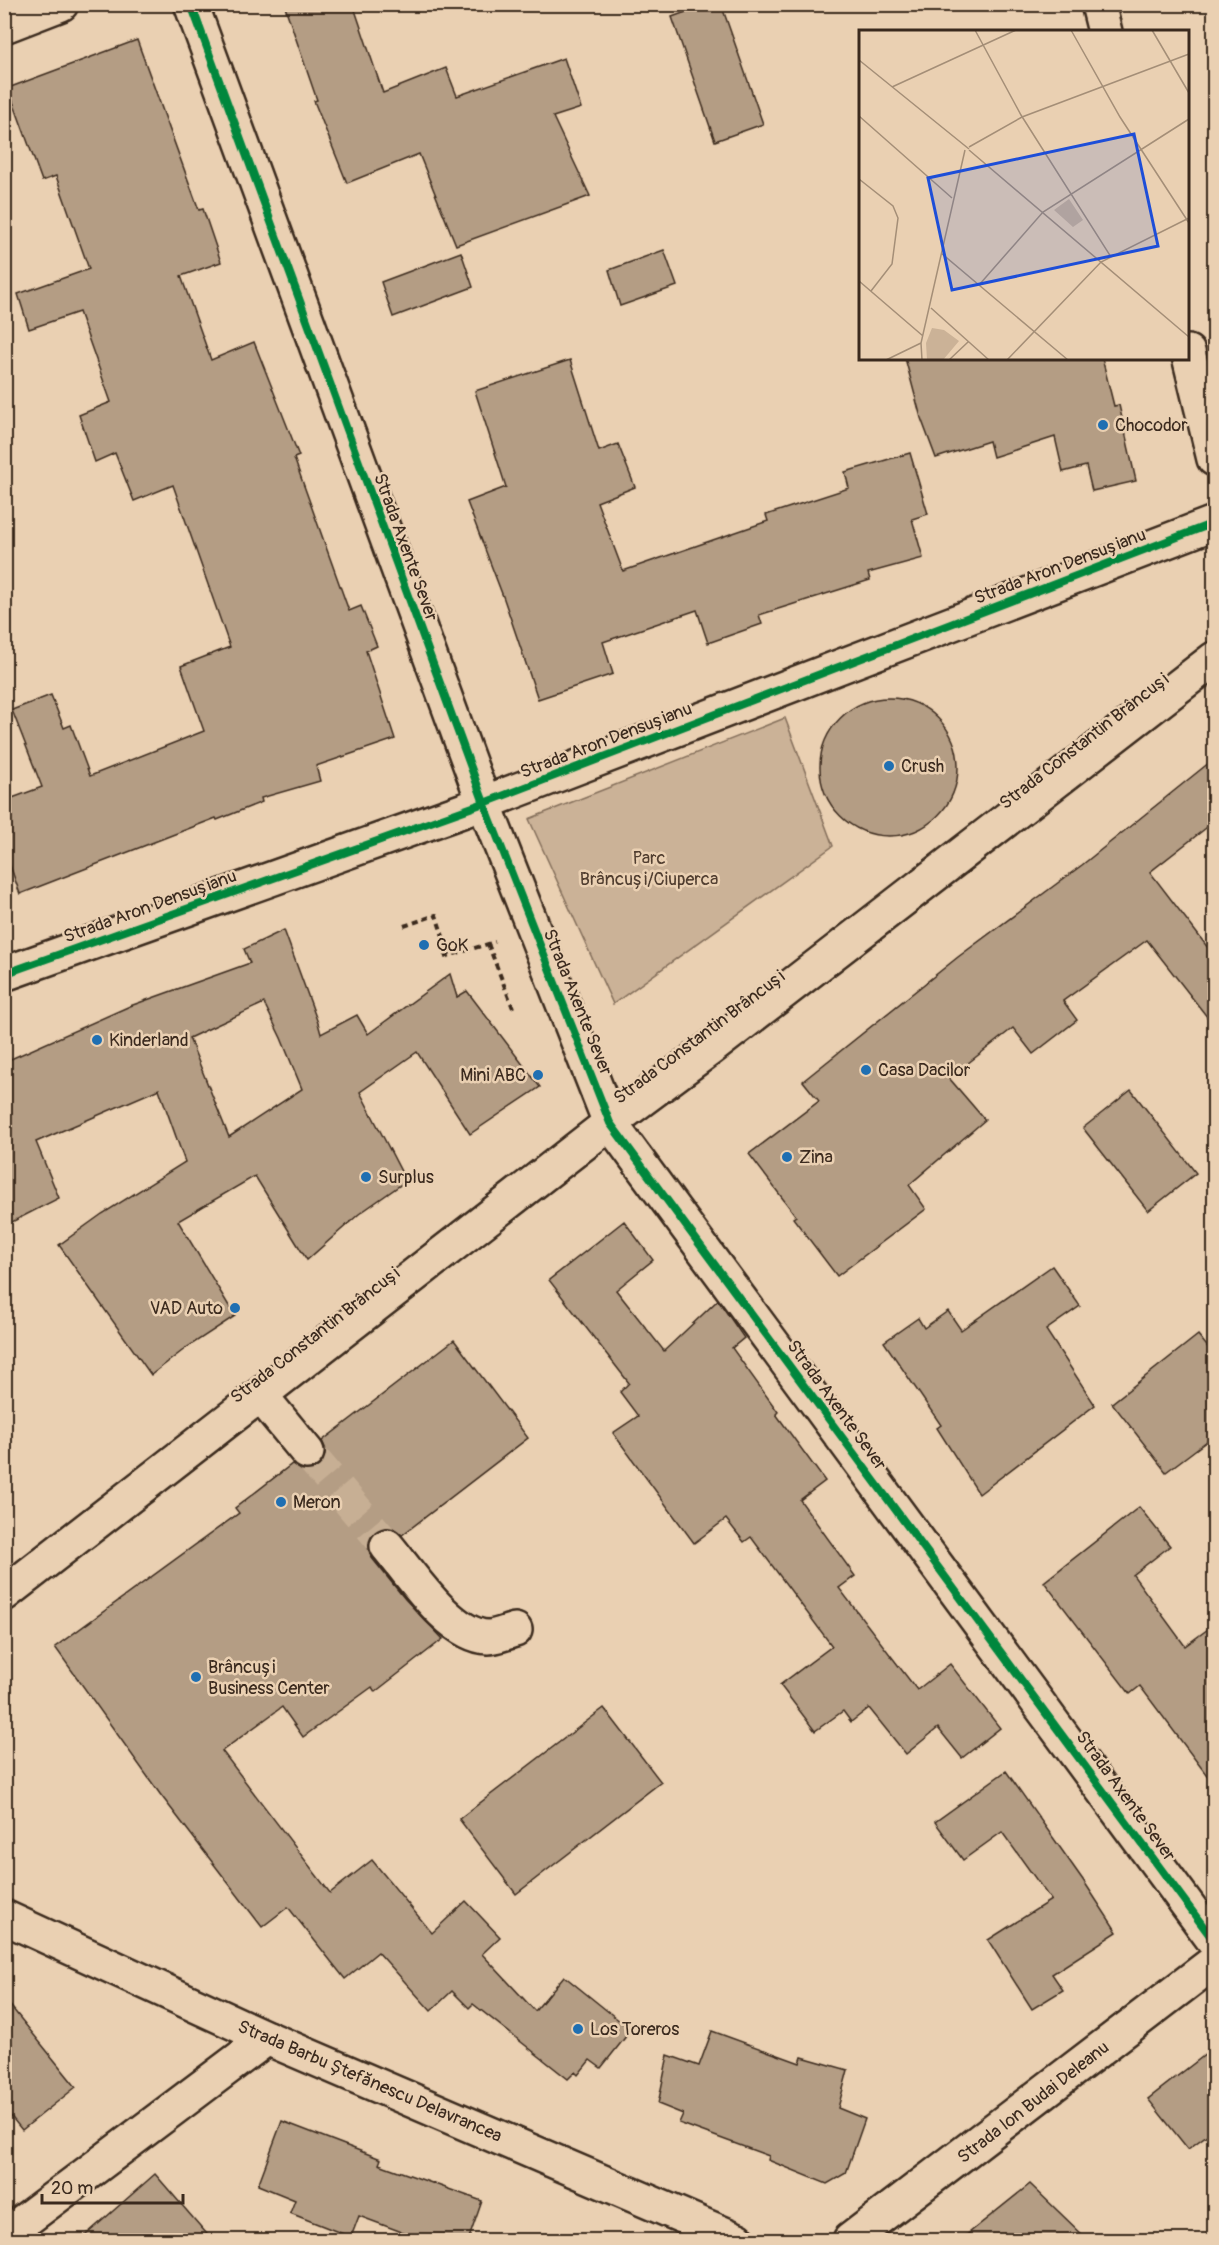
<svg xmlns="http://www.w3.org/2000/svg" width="1219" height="2245" font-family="Pangolin,sans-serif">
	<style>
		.green { fill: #cbb297; stroke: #836e5a; stroke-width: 1.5 }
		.building { fill: #b49d84; stroke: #3b2a1e; stroke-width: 1.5; fill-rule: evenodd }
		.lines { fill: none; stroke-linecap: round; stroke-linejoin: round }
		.minor-tunnel { stroke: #c7af94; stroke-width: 33; stroke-dasharray: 33 16; stroke-linecap: butt }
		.minor-casing { stroke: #3b2a1e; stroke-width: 38 }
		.major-casing { stroke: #3b2a1e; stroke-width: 38 }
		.path { stroke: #3b2a1e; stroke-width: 4; stroke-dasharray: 6 4.5; stroke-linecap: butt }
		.minor { stroke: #ead0b2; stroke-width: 33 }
		.major { stroke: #ead0b2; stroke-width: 33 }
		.cycleway-casing { stroke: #ead0b2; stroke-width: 11 }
		.cycleway { stroke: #00873e; stroke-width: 8 }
		.poi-dot { fill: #1f6fb2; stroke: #ead0b2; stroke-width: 2 }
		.labels { text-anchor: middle; stroke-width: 5; stroke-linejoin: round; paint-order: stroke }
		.poi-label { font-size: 18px; fill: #3b2a1e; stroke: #ead0b2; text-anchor: start }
		.street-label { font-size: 18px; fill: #3b2a1e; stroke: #ead0b2 }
		.park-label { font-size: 18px; fill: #513e30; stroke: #ead0b2 }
		.inset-road { fill: none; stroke: #a48e77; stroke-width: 1.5 }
		.view { fill: #1d4ed8; fill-opacity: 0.15; stroke: #1d4ed8; stroke-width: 3 }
		.inset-edge { fill: none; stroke: #3b2a1e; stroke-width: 3 }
	</style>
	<rect width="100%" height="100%" fill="#ead0b2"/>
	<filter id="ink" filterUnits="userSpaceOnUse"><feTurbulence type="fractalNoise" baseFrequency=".0167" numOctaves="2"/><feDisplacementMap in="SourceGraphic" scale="12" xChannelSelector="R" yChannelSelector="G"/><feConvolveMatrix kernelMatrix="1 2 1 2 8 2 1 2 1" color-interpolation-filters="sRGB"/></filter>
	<g filter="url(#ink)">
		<path class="green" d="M785,718L833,846L613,1004L529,819Z"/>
		<g class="building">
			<path d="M284,4H353L383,93L446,68L457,96L564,58L581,108L553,117L590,196L456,245L419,154L347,183L314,101L317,100Z"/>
			<path d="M708,4H721L763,124L715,141L672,17Z"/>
			<path d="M137,40L199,210L203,209L221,262L181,276L211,360L254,342L299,456L294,458L349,611L361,606L377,646L366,651L395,739L316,766L320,781L261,798L262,802L217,820L216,818L20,894L4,848V801L42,787L12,710L51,695L64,728L71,725L90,776L204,731L181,666L230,647L173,485L134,501L115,453L95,462L79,415L111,402L79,312L29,329L18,294L89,269L56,176L42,181L8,88Z"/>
			<path d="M664,250L677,286L620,306L609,270Z"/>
			<path d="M461,252L473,287L393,317L381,282Z"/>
			<path d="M905,358H1102L1114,406L1119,405L1136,481L1092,491L1086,466L1063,472L1055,437L993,457L989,441L936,458L921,418Z"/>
			<path d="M570,360L599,451L618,444L635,487L597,502L623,571L768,521L766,515L849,488L845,472L910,453L928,514L912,519L923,558L868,573L870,580L759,615L762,624L708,643L697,610L603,642L613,674L538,699L504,599L467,502L506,487L475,391Z"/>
			<circle cx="889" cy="767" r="69"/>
			<path d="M1215,758V821L1150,872L1215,957V1027L1147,940L1063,1001L1077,1020L1033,1054L1013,1028L949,1078L985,1120L909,1185L926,1209L837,1276L793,1218L796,1216L749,1154L819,1101L803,1081L958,957L1082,865Z"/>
			<path d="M284,930L318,1023L321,1034L357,1015L368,1034L450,974L457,997L467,991L540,1087L470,1134L417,1052L360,1092L406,1181L359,1214L307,1260L255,1176L178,1221L235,1316L186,1348L151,1375L59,1245L102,1214L185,1162L159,1089L36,1142L59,1198L4,1226V1062L130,1006L250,963L244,949ZM264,1003L281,1038L302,1089L229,1137L189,1038Z"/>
			<path d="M1131,1090L1196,1173L1148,1211L1083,1128Z"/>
			<path d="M624,1221L653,1260L616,1290L664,1351L718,1300L744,1338L732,1348L778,1412L776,1414L825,1481L800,1500L855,1576L839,1588L917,1690L950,1664L1000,1728L962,1758L938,1728L906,1754L869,1708L851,1722L843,1711L815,1731L780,1685L832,1646L751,1537L744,1542L726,1519L694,1543L613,1433L638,1416L620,1392L629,1383L549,1280Z"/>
			<path d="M1052,1266L1080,1306L1046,1330L1095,1405L979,1494L937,1428L941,1425L884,1342L918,1318L924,1328L948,1311L961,1330Z"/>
			<path d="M1198,1335L1215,1356V1435L1166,1472L1112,1403Z"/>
			<path d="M454,1340L528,1438L402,1535L393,1528L385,1527L376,1531L370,1539L368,1548L372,1558L405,1599L443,1639L375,1692L372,1687L303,1737L282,1707L222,1751L330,1893L372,1860L432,1933L466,1901L500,1937L482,1954L535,2011L564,1976L631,2030L601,2068L590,2060L578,2075L575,2072L568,2079L473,2004L469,2008L452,1991L431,2011L378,1952L345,1979L288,1907L262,1927L160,1794L55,1647L239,1513L235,1508L292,1464L301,1470L309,1471L318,1467L325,1458L326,1450L322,1441Z"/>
			<path d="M1139,1507L1170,1546L1133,1575L1185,1646L1215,1624V1786L1140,1686L1130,1694L1044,1582Z"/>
			<path d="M604,1708L661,1782L516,1894L459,1819Z"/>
			<path d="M1006,1771L1083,1880L1117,1932L1052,1974L1063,1990L1032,2009L988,1940L1051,1900L1002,1832L963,1860L935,1822Z"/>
			<path d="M4,1998L76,2087L22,2130L4,2108Z"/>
			<path d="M712,2031L800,2063L802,2057L848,2070L838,2108L865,2119L846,2173L827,2184L768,2160L769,2156L679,2123L683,2114L658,2104L668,2055L699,2066Z"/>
			<path d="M1215,2047V2129L1188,2149L1148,2099Z"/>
			<path d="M282,2121L381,2159L379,2164L482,2201L468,2241H426L359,2216L351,2237L290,2213L295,2200L258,2185Z"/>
			<path d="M155,2174L213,2241H79Z"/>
			<path d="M1030,2184L1089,2241H959Z"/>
		</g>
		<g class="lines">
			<path class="minor-tunnel" d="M307,1452L387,1546"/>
			<defs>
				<g id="minor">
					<path d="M191,4L484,803L610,1123L1214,1941"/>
					<path d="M1098,4L1105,32"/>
					<path d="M4,26L61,4"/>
					<path d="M1188,352L1214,459"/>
					<path d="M4,974L484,803L1214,523"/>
					<path d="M261,1396L307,1452"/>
					<path d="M387,1546C410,1573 450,1636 488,1637C496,1637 507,1632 515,1630"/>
					<path d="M4,2236L267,2038"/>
					<path d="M850,2240L1214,1962"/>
				</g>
				<g id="major">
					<path d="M4,1594L610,1123L711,1048L1214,659"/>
					<path d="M4,1917L267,2038L738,2240"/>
				</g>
			</defs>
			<use href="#minor" class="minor-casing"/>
			<use href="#major" class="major-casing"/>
			<g class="path">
				<path d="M404,926L436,915L449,955"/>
				<path d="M488,944L513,1008"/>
				<path d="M444,957L495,942"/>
			</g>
			<use href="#minor" class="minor"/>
			<use href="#major" class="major"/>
			<defs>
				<g id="cycleway">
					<path d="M191,4L484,803L610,1123L1214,1941"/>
					<path d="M4,974L484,803L1214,523"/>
				</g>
			</defs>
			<use href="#cycleway" class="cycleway-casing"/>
			<use href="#cycleway" class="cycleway"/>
		</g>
	</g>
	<g class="poi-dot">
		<circle cx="1103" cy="425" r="6"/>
		<circle cx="889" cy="766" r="6"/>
		<circle cx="424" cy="945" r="6"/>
		<circle cx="97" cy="1040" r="6"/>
		<circle cx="866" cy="1070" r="6"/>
		<circle cx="538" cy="1075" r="6"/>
		<circle cx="787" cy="1157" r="6"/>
		<circle cx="366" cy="1177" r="6"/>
		<circle cx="235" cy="1308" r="6"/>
		<circle cx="281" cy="1502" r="6"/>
		<circle cx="196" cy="1677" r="6"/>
		<circle cx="578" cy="2029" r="6"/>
	</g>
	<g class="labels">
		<g class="poi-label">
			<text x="1115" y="431">Chocodor</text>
			<text x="901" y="772">Crush</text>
			<text x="436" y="951">GoK</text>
			<text x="109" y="1046">Kinderland</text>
			<text x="878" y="1076">Casa Dacilor</text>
			<text x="526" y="1081" text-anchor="end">Mini ABC</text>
			<text x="799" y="1163">Zina</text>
			<text x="378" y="1183">Surplus</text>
			<text x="223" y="1314" text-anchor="end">VAD Auto</text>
			<text x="293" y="1508">Meron</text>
			<text x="208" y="1673">Brâncuși<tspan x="208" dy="21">Business Center</tspan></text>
			<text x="590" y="2035">Los Toreros</text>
		</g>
		<g class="street-label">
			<text transform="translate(406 547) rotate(70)" y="6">Strada Axente Sever</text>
			<text transform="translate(1060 566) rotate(-21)" y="6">Strada Aron Densușianu</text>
			<text transform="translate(606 740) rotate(-21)" y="6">Strada Aron Densușianu</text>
			<text transform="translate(1084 741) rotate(-38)" y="6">Strada Constantin Brâncuși</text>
			<text transform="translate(150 906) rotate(-20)" y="6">Strada Aron Densușianu</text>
			<text transform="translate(578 1002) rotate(68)" y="6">Strada Axente Sever</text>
			<text transform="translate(699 1037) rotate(-37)" y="6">Strada Constantin Brâncuși</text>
			<text transform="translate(315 1335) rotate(-38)" y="6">Strada Constantin Brâncuși</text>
			<text transform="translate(837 1405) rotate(54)" y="6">Strada Axente Sever</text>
			<text transform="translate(1126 1796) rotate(54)" y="6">Strada Axente Sever</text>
			<text transform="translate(370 2081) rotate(23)" y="6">Strada Barbu Ștefănescu Delavrancea</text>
			<text transform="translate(1033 2102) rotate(-38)" y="6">Strada Ion Budai Deleanu</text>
		</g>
		<g class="park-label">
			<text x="649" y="864">Parc<tspan x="649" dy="21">Brâncuși/Ciuperca</tspan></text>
		</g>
	</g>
	<g transform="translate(859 30)">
		<rect width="330" height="330" fill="#ead0b2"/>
		<path d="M210,169L224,190L214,197L195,180ZM73,298L85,300L100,311L84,330H68L67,313Z" fill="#cbb297"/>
		<path class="inset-road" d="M116,0L162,85L252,227M212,0L261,87L330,193M293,0L330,63M0,30L110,119M33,57L157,0M0,86L93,168M110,117L163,87L330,24M110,120L330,307M0,149L34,176L39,188L33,234L12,261M82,223L209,330M0,251L64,306M120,255L184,182L330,89M72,278L130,330M27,330L62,313M63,330L62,313L106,120M90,330L109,312M148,330L242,232L330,188"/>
		<path class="view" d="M275,104L299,216L93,260L69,148Z"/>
		<rect width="330" height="330" class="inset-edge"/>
	</g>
	<rect width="1219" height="2245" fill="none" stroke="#ead0b2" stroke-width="24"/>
	<rect x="12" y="12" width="1195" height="2221" fill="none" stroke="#3b2a1e" stroke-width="2" filter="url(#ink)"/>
	<path d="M42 2194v9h141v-9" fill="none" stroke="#3b2a1e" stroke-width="3"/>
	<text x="51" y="2194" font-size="18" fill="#3b2a1e" stroke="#ead0b2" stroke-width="4.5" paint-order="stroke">20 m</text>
</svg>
